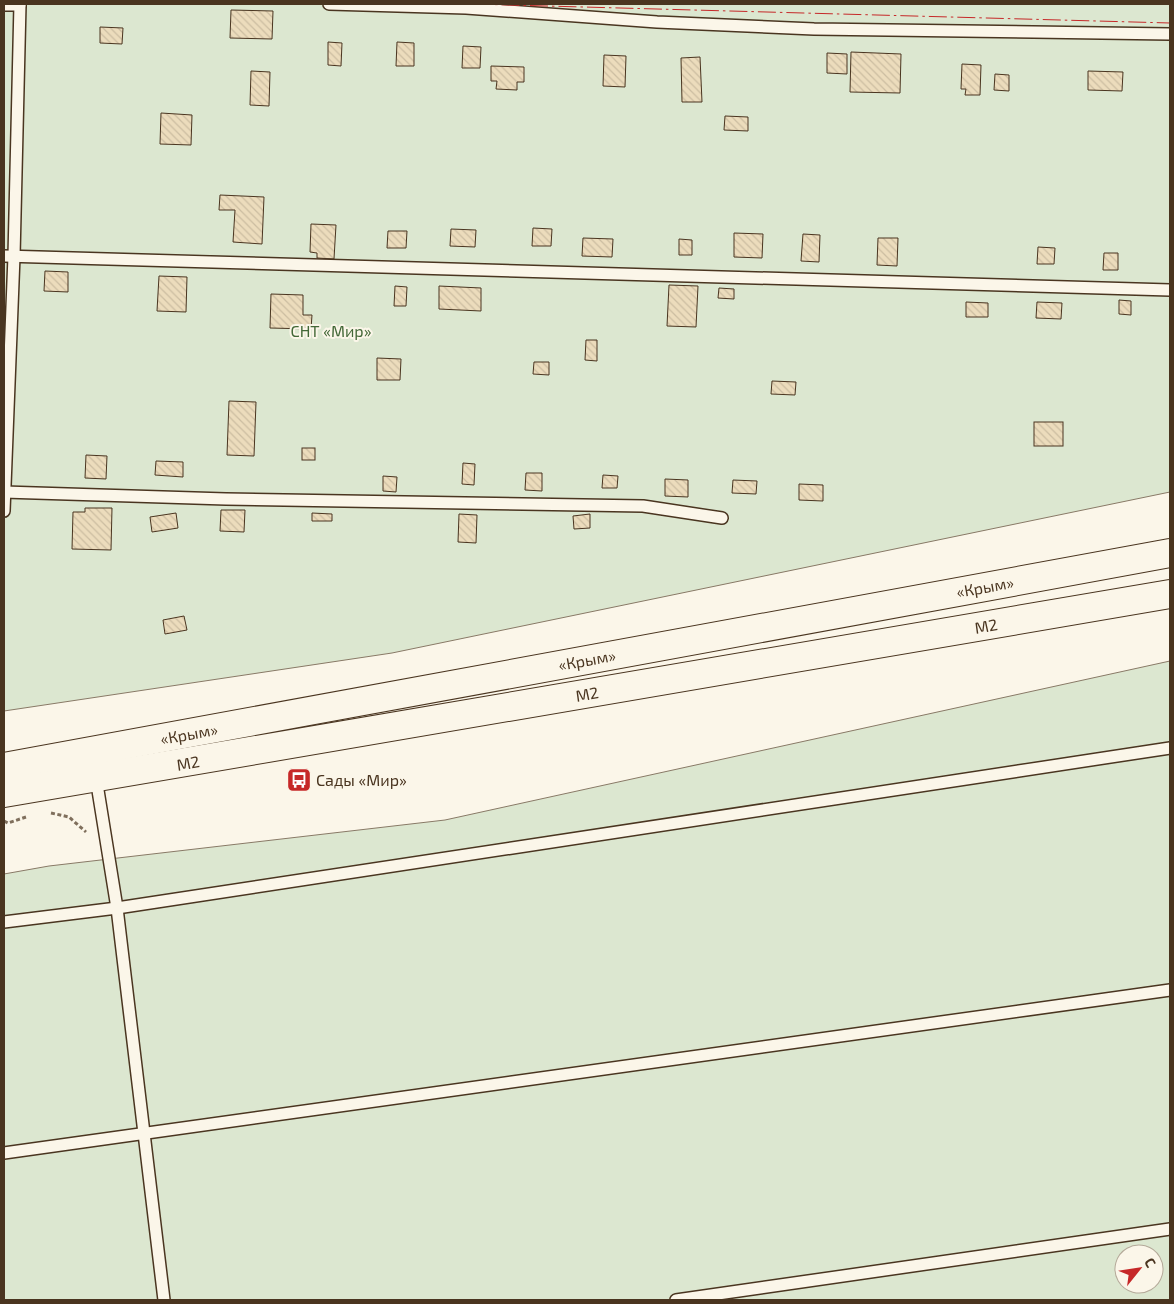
<svg xmlns="http://www.w3.org/2000/svg" width="1174" height="1304" font-family="'Exo 2',sans-serif">
	<style>
		.garden { fill: #dce7d0; stroke: #887966; fill-rule: evenodd }
		.building { fill: url(#building-back-hatch); stroke: #4a3520 }
		.lines { fill: none; stroke-linecap: round; stroke-linejoin: round }
		.lane-casing { stroke: #4a3520; stroke-width: 14 }
		.highway-casing { stroke: #4a3520; stroke-width: 30 }
		.path { stroke: #7f6f5c; stroke-width: 3; stroke-dasharray: 4 2.5; stroke-linecap: butt }
		.lane { stroke: #fbf6e9; stroke-width: 11 }
		.highway { stroke: #fbf6e9; stroke-width: 28 }
		.power { stroke: #c62828; stroke-width: 1; stroke-dasharray: 18 4 2.5 4; stroke-linecap: butt }
		.labels { text-anchor: middle; stroke-width: 4; stroke-linejoin: round; paint-order: stroke }
		.park-label { font-size: 16px; fill: #436837; stroke: #fbf6e9 }
		.street-label { font-size: 16px; fill: #4a3520; stroke: #fbf6e9 }
		.poi-label { font-size: 16px; fill: #4a3520; stroke: #fbf6e9; text-anchor: start }
	</style>
	<defs>
		<pattern id="building-back-hatch" width="6" height="6" patternUnits="userSpaceOnUse" patternTransform="scale(1.25)"><rect width="6" height="6" fill="#ecdcbc"/><path d="M-1 5l2 2M0 0l6 6M5-1l2 2" fill="none" stroke="#ccbda1"/></pattern>
	</defs>
	<rect width="100%" height="100%" fill="#fbf6e9"/>
	<g class="garden">
		<path d="M4,4H1170V492L392,653L4,711Z"/>
		<path d="M1170,661V1300H4V874L49,866L445,820ZM1124,1254H1154V1284H1124Z"/>
	</g>
	<g class="building">
		<path d="M231,10L273,11L272,39L230,38Z"/>
		<path d="M100,27L123,28L122,44L100,43Z"/>
		<path d="M328,42L342,43L341,66L328,65Z"/>
		<path d="M397,42L414,43V66H396Z"/>
		<path d="M463,46L481,47L480,68H462Z"/>
		<path d="M851,52L901,54L900,93L850,92Z"/>
		<path d="M827,53L847,54V74L827,73Z"/>
		<path d="M604,55L626,56L625,87L603,86Z"/>
		<path d="M700,57L702,102H682L681,58Z"/>
		<path d="M962,64L981,65L980,95H965L966,89H961Z"/>
		<path d="M491,66L524,67V82H517V90L496,89L497,81H491Z"/>
		<path d="M251,71L270,72L269,106L250,105Z"/>
		<path d="M1088,71L1123,72L1122,91L1088,90Z"/>
		<path d="M995,74L1009,75V91L994,90Z"/>
		<path d="M161,113L192,115L191,145L160,144Z"/>
		<path d="M725,116L748,117V131L724,130Z"/>
		<path d="M220,195L264,197L262,244L233,242L235,210H219Z"/>
		<path d="M311,224L336,225L334,259L317,258V253L310,252Z"/>
		<path d="M533,228L552,229L551,246H532Z"/>
		<path d="M451,229L476,230L475,247L450,246Z"/>
		<path d="M388,231H407L406,248H387Z"/>
		<path d="M734,233L763,234L762,258L734,257Z"/>
		<path d="M803,234L820,235L819,262L801,261Z"/>
		<path d="M583,238L613,239L612,257L582,256Z"/>
		<path d="M878,238H898L897,266L877,265Z"/>
		<path d="M679,239L692,240V255H679Z"/>
		<path d="M1038,247L1055,248L1054,264H1037Z"/>
		<path d="M1104,253H1118V270H1103Z"/>
		<path d="M45,271L68,272V292L44,291Z"/>
		<path d="M159,276L187,277L186,312L157,311Z"/>
		<path d="M669,285L698,286L696,327L667,326Z"/>
		<path d="M395,286L407,287L406,306H394Z"/>
		<path d="M439,286L481,288V311L439,309Z"/>
		<path d="M719,288L734,289V299L718,298Z"/>
		<path d="M271,294L303,295V315H312L311,329L270,328Z"/>
		<path d="M1119,300L1131,301V315L1119,314Z"/>
		<path d="M966,302L988,303V317H966Z"/>
		<path d="M1037,302L1062,303L1061,319L1036,318Z"/>
		<path d="M586,340H597V361L585,360Z"/>
		<path d="M377,358L401,359L400,380H377Z"/>
		<path d="M534,362H549V375L533,374Z"/>
		<path d="M772,381L796,382L795,395L771,394Z"/>
		<path d="M229,401L256,402L254,456L227,455Z"/>
		<rect x="1034" y="422" width="29" height="24"/>
		<rect x="302" y="448" width="13" height="12"/>
		<path d="M86,455L107,456L106,479L85,478Z"/>
		<path d="M156,461L183,462V477L155,475Z"/>
		<path d="M463,463L475,464L474,485L462,484Z"/>
		<path d="M526,473H542V491L525,490Z"/>
		<path d="M603,475L618,476L617,488H602Z"/>
		<path d="M383,476L397,477L396,492L383,491Z"/>
		<path d="M665,479L688,480V497L665,496Z"/>
		<path d="M733,480L757,481L756,494L732,493Z"/>
		<path d="M799,484L823,485V501L799,500Z"/>
		<path d="M85,508H112L111,550L72,549L73,512H85Z"/>
		<path d="M221,510H245L244,532L220,531Z"/>
		<path d="M176,513L178,528L152,532L150,517Z"/>
		<path d="M312,513L332,514V521H312Z"/>
		<path d="M459,514L477,515L476,543L458,542Z"/>
		<path d="M590,514V528L574,529L573,516Z"/>
		<path d="M184,616L187,630L165,634L163,620Z"/>
	</g>
	<g class="lines">
		<defs>
			<g id="lane">
				<path d="M329,4L466,8L657,22L814,29L1170,34"/>
				<path d="M4,5H20"/>
				<path d="M4,256L1170,290"/>
				<path d="M4,492L226,499L643,506L722,518"/>
				<path d="M4,511L14,256L20,4"/>
				<path d="M96,778L117,908L164,1300"/>
				<path d="M4,922L117,908L1170,748"/>
				<path d="M4,1153L1170,990"/>
				<path d="M676,1300L1170,1229"/>
			</g>
			<g id="highway">
				<path d="M4,767L1170,553"/>
				<path d="M4,793L1170,594"/>
			</g>
		</defs>
		<use href="#lane" class="lane-casing"/>
		<use href="#highway" class="highway-casing"/>
		<g class="path">
			<path d="M51,813L69,817L86,832"/>
			<path d="M4,821L8,823L26,817"/>
		</g>
		<use href="#lane" class="lane"/>
		<use href="#highway" class="highway"/>
		<path class="power" d="M473,4L1170,23"/>
	</g>
	<defs>
		<symbol id="bus-square" viewBox="-11 -11 22 22"><rect x="-9" y="-9" width="18" height="18" rx="4" fill="#c62828" stroke="#fbf6e9"/><path d="M-5-6H5V4H4V6H2V4H-2V6H-4V4H-5ZM-3.5-4V0h7V-4ZM-3.5 1.2v1.5H-2V1.2ZM2 1.2v1.5H3.5V1.2Z" fill="#fff"/></symbol>
	</defs>
	<g fill-rule="evenodd">
		<use href="#bus-square" x="285" y="766" width="28" height="28"/>
	</g>
	<g class="labels">
		<g class="park-label">
			<text x="331" y="337">СНТ «Мир»</text>
		</g>
		<g class="street-label">
			<text transform="translate(985 587) rotate(-10)" y="6">«Крым»</text>
			<text transform="translate(986 626) rotate(-10)" y="6">М2</text>
			<text transform="translate(587 660) rotate(-10)" y="6">«Крым»</text>
			<text transform="translate(587 694) rotate(-10)" y="6">М2</text>
			<text transform="translate(189 734) rotate(-10)" y="6">«Крым»</text>
			<text transform="translate(188 763) rotate(-10)" y="6">М2</text>
		</g>
		<g class="poi-label">
			<text x="316" y="786">Сады «Мир»</text>
		</g>
	</g>
	<rect width="1174" height="1304" fill="none" stroke="#4a3520" stroke-width="10"/>
	<g transform="translate(1139 1269) rotate(60)"><circle r="24" fill="#fbf6e9" stroke="#b4a999"/>
	<path d="M0-4L9 19L0 12L-9 19Z" fill="#c62828"/>
	<text y="-8" font-size="14" font-weight="bold" text-anchor="middle" fill="#4a3520">С</text>
	</g>
</svg>
